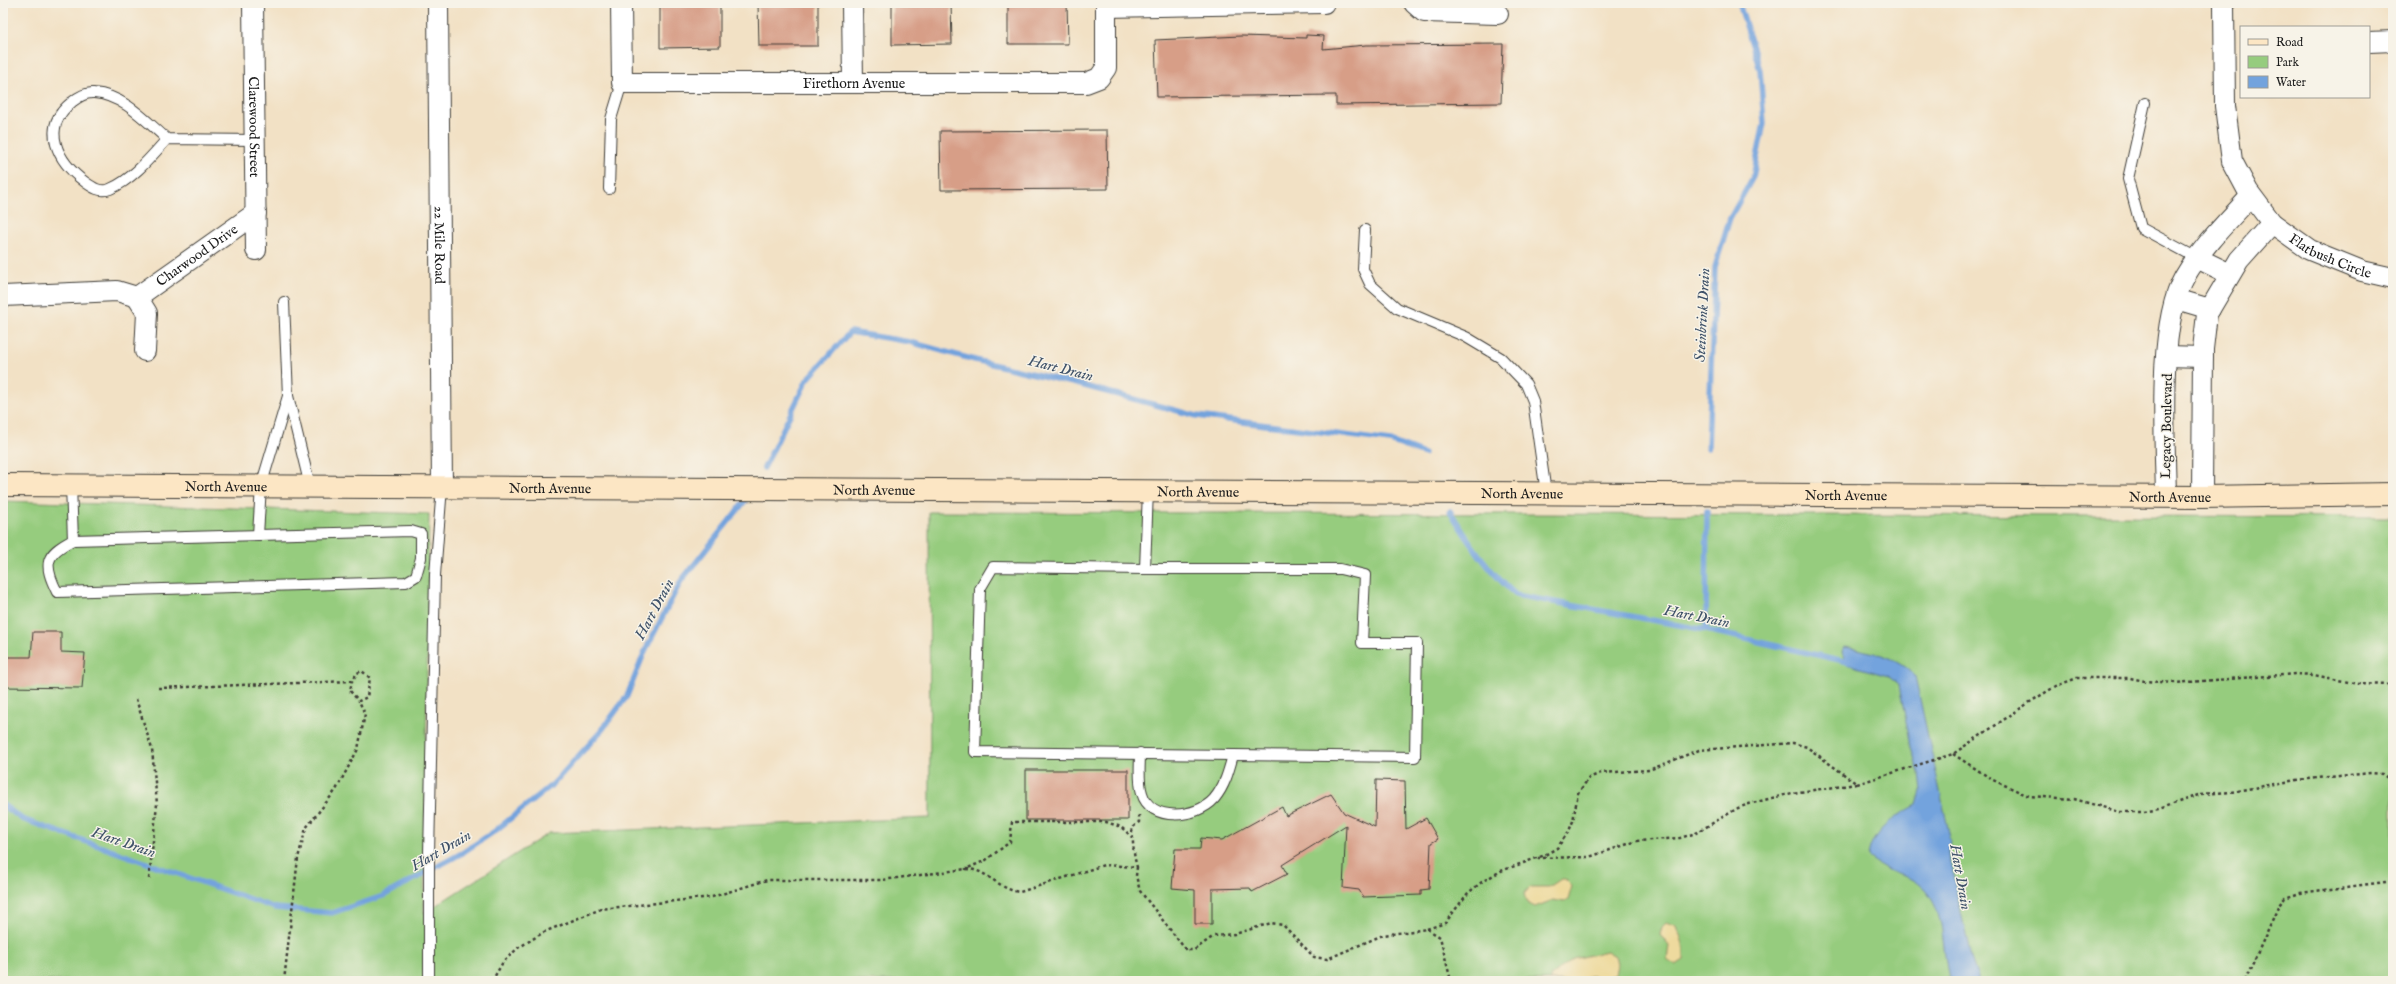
<svg xmlns="http://www.w3.org/2000/svg" width="2396" height="984" font-family="'IM FELL English',serif">
	<style>
		.green { fill: #96cc7e; stroke: #59744d }
		.sand { fill: #eeda9e; stroke: #857b5d }
		.water { fill: #73a3dd; stroke: #48607c }
		.lines { fill: none; stroke-linecap: round; stroke-linejoin: round }
		.stream { stroke: #73a3dd; stroke-width: 5.5 }
		.building { fill: #d79e87 }
		.lane-casing { stroke: #3c3a35; stroke-width: 12 }
		.street-casing { stroke: #3c3a35; stroke-width: 22 }
		.secondary-casing { stroke: #3c3a35; stroke-width: 24 }
		.path { stroke: #3c3a35; stroke-width: 2.5; stroke-dasharray: 3 3; stroke-linecap: butt }
		.lane { stroke: #fff; stroke-width: 10 }
		.street { stroke: #fff; stroke-width: 20 }
		.secondary { stroke: #fce6c4; stroke-width: 22 }
		.labels { text-anchor: middle; stroke-width: 3; stroke-linejoin: round; paint-order: stroke }
		.street-label { font-size: 14px; fill: #1c1c1c; stroke: #f7f3e8 }
		.water-label { font-size: 15px; font-style: italic; fill: #3f5269; stroke: #f7f3e8 }
	</style>
	<rect width="100%" height="100%" fill="#f7f3e8"/>
	<filter id="ink" filterUnits="userSpaceOnUse"><feTurbulence type="fractalNoise" baseFrequency=".025" numOctaves="2"/><feDisplacementMap in="SourceGraphic" scale="8" xChannelSelector="R" yChannelSelector="G"/><feConvolveMatrix kernelMatrix="1 2 1 2 8 2 1 2 1" color-interpolation-filters="sRGB"/></filter>
	<filter id="wash" filterUnits="userSpaceOnUse"><feTurbulence type="fractalNoise" baseFrequency=".012" numOctaves="4" result="noise"/><feDisplacementMap in="SourceGraphic" scale="16" xChannelSelector="R" yChannelSelector="G"/><feGaussianBlur stdDeviation="0.9" result="paint"/><feColorMatrix in="noise" values="0 0 0 0 0 0 0 0 0 0 0 0 0 0 0 0 0 1.4 0 .05"/><feComposite in="paint" operator="in"/></filter>
	<g filter="url(#wash)">
		<rect width="100%" height="100%" fill="#f2e1c5"/>
		<path class="green" d="M3,501L429,514L424,913L549,833L930,818L929,512L2393,517V981H3Z"/>
		<g class="sand">
			<path d="M1561,879H1565L1572,886L1568,900L1564,902L1553,900L1535,907L1527,903L1524,894L1530,887H1549Z"/>
			<path d="M1667,922L1677,926L1684,947V960L1676,965L1667,959L1669,946L1660,935L1662,927Z"/>
			<path d="M1607,951L1615,956L1617,965L1615,974L1605,977L1589,976L1585,981H1549L1552,975L1573,959Z"/>
		</g>
		<path class="water" d="M1845,647C1870,652 1898,655 1915,676L1951,842L1949,851L1950,862L1971,958L1979,981H1950C1940,947 1948,906 1917,883C1911,878 1902,876 1895,873C1885,869 1877,863 1868,857C1872,830 1894,817 1917,805L1921,791L1919,773L1911,747L1899,685L1888,676L1846,664L1842,651Z"/>
		<g class="lines">
			<g class="stream">
				<path d="M1708,448L1715,267L1730,218L1753,177L1764,123L1760,70L1739,3"/>
				<path d="M764,468L807,380L850,332L910,342L975,360L1077,384L1197,416L1390,441L1424,454"/>
				<path d="M1450,511C1469,542 1488,571 1516,595L1706,630L1853,663"/>
				<path d="M1706,630L1707,511"/>
				<path d="M3,805L22,819L275,908L332,913L383,896L462,853L495,831L553,784L602,730L627,696L645,651L681,581L745,501"/>
			</g>
		</g>
		<g id="blocks">
			<g class="building">
				<path d="M660,3H720V47L660,48Z"/>
				<path d="M758,3H818V46H759Z"/>
				<path d="M892,3H951L952,44L892,45Z"/>
				<path d="M1008,3H1067L1068,44H1008Z"/>
				<path d="M1306,35L1324,36L1323,49L1366,45L1503,44L1501,103L1336,105V95L1157,97L1155,40L1241,36L1306,38Z"/>
				<path d="M1107,130L1108,189L941,190L940,131Z"/>
				<path d="M33,632H61V652L85,653L82,688L3,687V657H31Z"/>
				<rect x="1026" y="770" width="102" height="50"/>
				<path d="M1376,780L1405,781L1406,829L1426,818L1438,839L1431,843L1429,889L1421,890V895L1363,897L1359,890L1343,888L1346,825L1282,865L1287,874L1252,892L1250,888L1212,889V924H1195V890L1172,888L1175,849H1200L1201,838L1222,840L1282,807L1286,816L1331,794L1344,813L1375,827Z"/>
			</g>
		</g>
	</g>
	<g filter="url(#ink)">
		<use href="#blocks" fill-opacity="0" stroke="#3c3a35" stroke-width="1"/>
		<g class="lines">
			<defs>
				<g id="lane">
					<path d="M2145,103L2128,179L2141,228L2197,258"/>
					<path d="M167,139C146,121 123,95 94,93C85,92 78,97 72,102C39,128 58,162 85,182C92,187 100,193 110,189C132,180 151,157 167,139L255,140"/>
					<path d="M609,189L611,119L622,83"/>
					<path d="M1365,230L1363,269L1370,284L1397,308L1466,337L1501,358L1526,384L1533,401L1546,493"/>
					<path d="M284,302L288,396L310,486"/>
					<path d="M71,485L73,540"/>
					<path d="M411,531L421,534V558L416,576L406,582L57,592C43,564 45,554 73,540Z"/>
					<path d="M258,535L261,486L288,396"/>
					<path d="M1145,569H1340L1365,575L1362,643H1417L1415,757L975,752L980,589L993,567L1145,569L1148,490"/>
					<path d="M1140,753C1140,766 1138,781 1142,793C1150,823 1197,818 1214,799C1225,786 1229,770 1233,755"/>
					<path d="M429,981V855L435,575L442,487"/>
				</g>
				<g id="street">
					<path id="s1" d="M253,3L256,250"/>
					<path id="s2" d="M438,3L442,487"/>
					<path id="s3" d="M621,3L622,83H1086L1099,78L1106,68V3"/>
					<path d="M852,3L853,83"/>
					<path d="M1414,3L1424,12L1498,14"/>
					<path id="s4" d="M2224,3L2225,106L2232,161L2248,191L2272,223L2310,250L2362,271L2393,278"/>
					<path d="M1106,7L1324,3"/>
					<path d="M2369,42L2393,41"/>
					<path d="M2197,258L2230,274"/>
					<path d="M3,296L117,291L137,297L147,313L145,351"/>
					<path id="s5" d="M137,297L256,213"/>
					<path d="M2176,299L2210,309"/>
					<path d="M2167,356L2203,357"/>
					<path d="M2166,496C2165,439 2157,326 2184,278C2202,246 2227,222 2251,196"/>
					<path d="M2202,497L2203,349L2207,314L2239,260L2272,223"/>
				</g>
				<g id="secondary">
					<path id="s6" d="M3,485L2202,497L2393,494"/>
				</g>
			</defs>
			<use href="#lane" class="lane-casing"/>
			<use href="#street" class="street-casing"/>
			<use href="#secondary" class="secondary-casing"/>
			<g class="path">
				<path d="M158,688L352,681L357,673L362,671L370,678L367,697L359,701L350,691L352,681"/>
				<path d="M136,699L152,749L157,804L149,879"/>
				<path d="M1953,754L1993,780L2029,796L2074,799L2120,812H2144L2159,809L2201,794L2231,792L2297,780L2371,773L2382,774L2393,782"/>
				<path d="M1857,784L1953,754L2030,702L2056,686L2077,678H2130L2145,681L2175,683L2295,674L2314,675L2358,684L2393,685"/>
				<path d="M1133,838L1121,827L1106,822H1012L1010,842L986,860L966,869C988,869 998,890 1020,892L1104,865L1137,867C1133,854 1133,841 1132,828L1139,822V815"/>
				<path d="M1137,867L1136,876L1140,891L1186,950H1194L1214,936L1235,934L1271,923L1283,925L1314,957L1327,959L1383,935L1427,929L1440,937L1451,981"/>
				<path d="M1427,929L1445,923L1468,893L1483,881L1501,871L1545,855L1557,848L1569,831L1573,821L1578,793L1589,778L1601,773L1649,770L1699,750L1793,743L1807,747L1857,784L1792,793L1749,804L1738,808L1696,833L1680,838L1637,841L1589,857L1538,858"/>
				<path d="M284,981L298,858L306,828L336,790L358,749L365,714L359,701"/>
				<path d="M492,981L503,962L518,948L544,932L601,909L712,897L767,880H882L966,869"/>
				<path d="M2245,981L2279,905L2285,898L2300,893L2393,881"/>
			</g>
			<use href="#lane" class="lane"/>
			<use href="#street" class="street"/>
			<use href="#secondary" class="secondary"/>
		</g>
	</g>
	<g class="labels">
		<g class="street-label">
			<text dy="5" stroke="none"><textPath href="#s3" startOffset="312">Firethorn Avenue</textPath></text>
			<text dy="5" stroke="none"><textPath href="#s1" startOffset="124">Clarewood Street</textPath></text>
			<text dy="5" stroke="none"><textPath href="#s2" startOffset="242">22 Mile Road</textPath></text>
			<text dy="5" stroke="none"><textPath href="#s4" startOffset="300">Flatbush Circle</textPath></text>
			<text dy="5" stroke="none"><textPath href="#s5" startOffset="73">Charwood Drive</textPath></text>
			<text transform="translate(2166 426) rotate(-89)" y="5">Legacy Boulevard</text>
			<text dy="5" stroke="none"><textPath href="#s6" startOffset="223">North Avenue</textPath></text>
			<text dy="5" stroke="none"><textPath href="#s6" startOffset="547">North Avenue</textPath></text>
			<text dy="5" stroke="none"><textPath href="#s6" startOffset="871">North Avenue</textPath></text>
			<text dy="5" stroke="none"><textPath href="#s6" startOffset="1195">North Avenue</textPath></text>
			<text dy="5" stroke="none"><textPath href="#s6" startOffset="1519">North Avenue</textPath></text>
			<text dy="5" stroke="none"><textPath href="#s6" startOffset="1843">North Avenue</textPath></text>
			<text dy="5" stroke="none"><textPath href="#s6" startOffset="2167">North Avenue</textPath></text>
		</g>
		<g class="water-label">
			<text transform="translate(1702 315) rotate(-87)" y="5">Steinbrink Drain</text>
			<text transform="translate(1061 368) rotate(14)" y="5">Hart Drain</text>
			<text transform="translate(654 609) rotate(-62)" y="5">Hart Drain</text>
			<text transform="translate(1697 616) rotate(11)" y="5">Hart Drain</text>
			<text transform="translate(124 842) rotate(19)" y="5">Hart Drain</text>
			<text transform="translate(441 850) rotate(-30)" y="5">Hart Drain</text>
			<text transform="translate(1961 877) rotate(80)" y="5">Hart Drain</text>
		</g>
	</g>
	<rect width="2396" height="984" fill="none" stroke="#f7f3e8" stroke-width="16"/>
	<rect x="2240" y="26" width="130" height="72" fill="#f7f3e8" stroke="#9f9d96"/>
	<rect x="2248" y="39" width="20" height="6" fill="#fce6c4" stroke="#9f9d96"/>
	<text x="2276" y="46" font-size="12" fill="#1c1c1c">Road</text>
	<rect x="2248" y="56" width="20" height="12" fill="#96cc7e" stroke="#9f9d96"/>
	<text x="2276" y="66" font-size="12" fill="#1c1c1c">Park</text>
	<rect x="2248" y="76" width="20" height="12" fill="#73a3dd" stroke="#9f9d96"/>
	<text x="2276" y="86" font-size="12" fill="#1c1c1c">Water</text>
</svg>
